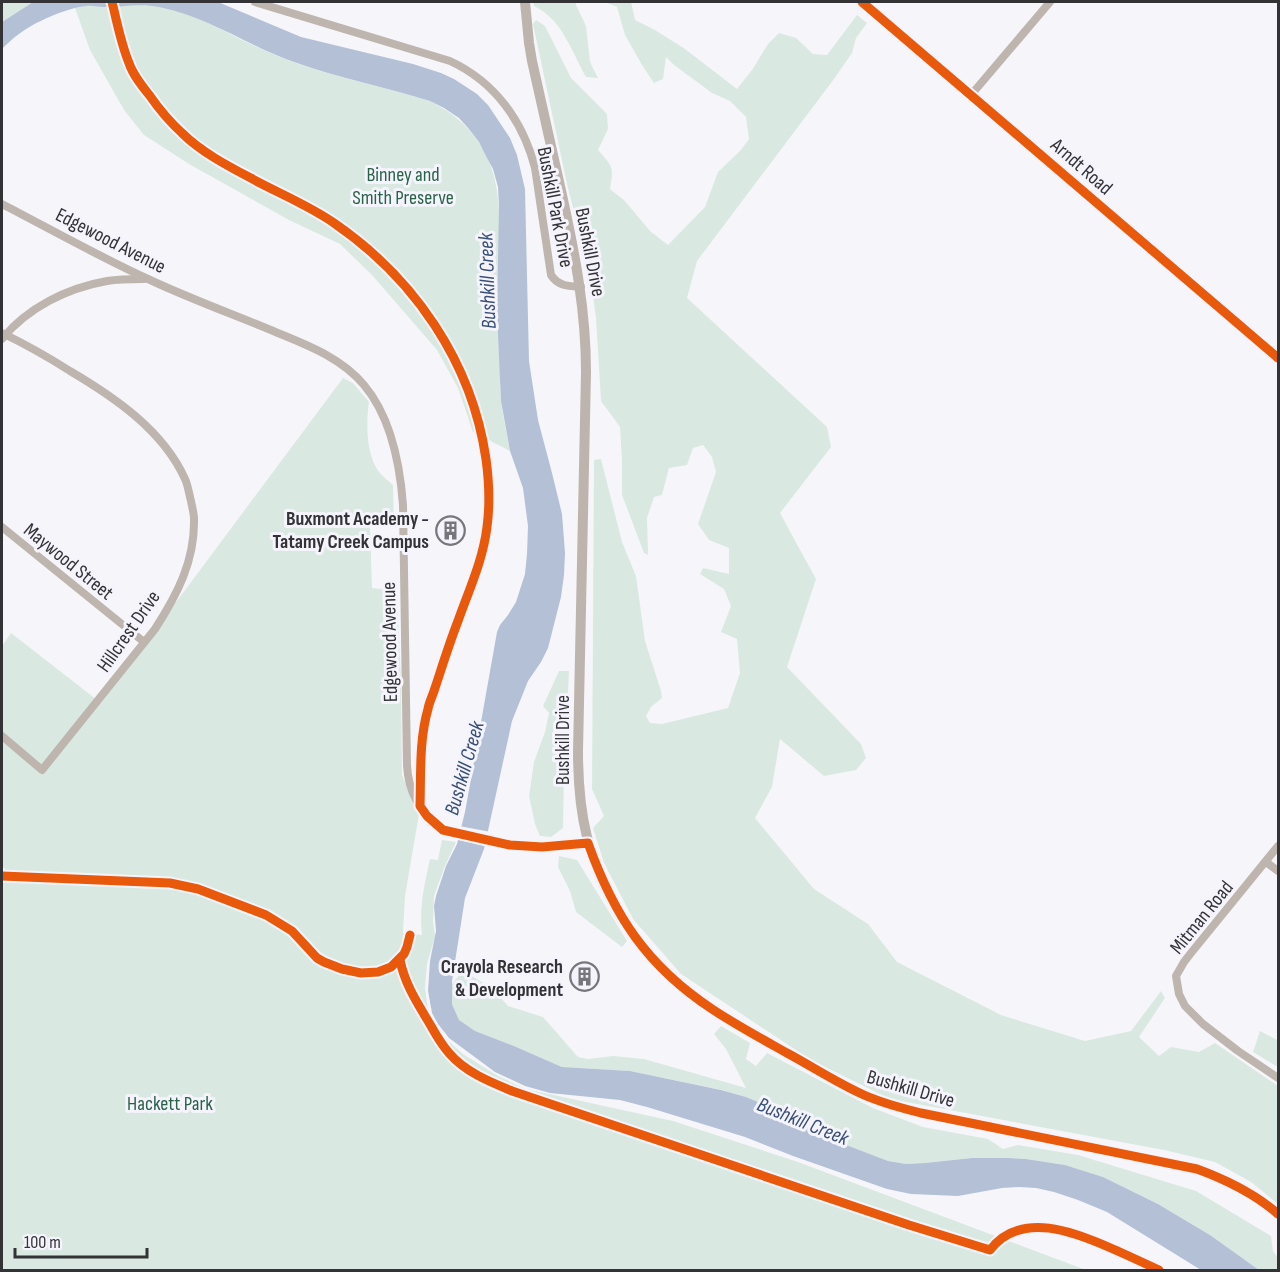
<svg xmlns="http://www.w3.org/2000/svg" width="1280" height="1272" font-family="'Sofia Sans Condensed',sans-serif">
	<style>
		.green { fill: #d9e9e1 }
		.water { fill: #b4c0d6 }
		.pier { fill: #f6f6fa }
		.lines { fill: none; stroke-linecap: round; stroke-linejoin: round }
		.minor { stroke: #beb5af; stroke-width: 8 }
		.tertiary { stroke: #beb5af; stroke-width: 9 }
		.secondary { stroke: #bdb4ae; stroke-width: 10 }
		.cycleway-casing { stroke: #f5f4fc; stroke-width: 13 }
		.cycleway { stroke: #e8590c; stroke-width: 9 }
		.labels { text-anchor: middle; stroke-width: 6; stroke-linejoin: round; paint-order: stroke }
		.street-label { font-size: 20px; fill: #333336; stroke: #f5f4fc }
		.park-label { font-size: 20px; fill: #286347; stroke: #f5f4fc }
		.poi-label { font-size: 20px; font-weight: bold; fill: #333336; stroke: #f5f4fc; text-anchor: end }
		.water-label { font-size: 21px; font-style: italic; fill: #374f79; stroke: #f5f4fc }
	</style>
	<rect width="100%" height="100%" fill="#f6f6fa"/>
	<g class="green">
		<path d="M2,2H33L2,22Z"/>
		<path d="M533,2H576V5L586,26L590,62L598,78L586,77C572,52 562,19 534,6Z"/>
		<path d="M605,2H631L635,20L655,30L685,49L737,89L752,70L768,44L779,33L796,38L813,54L827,55L857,15L867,23L856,38L852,53L834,79L697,261L687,298L827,427L831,447L780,513L816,579L787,667L861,744L866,758L856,770L824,776L780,739L772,787L755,818L814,889L868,924L897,962L1001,1015L1085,1041L1131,1031L1161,991L1165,998L1139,1037L1159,1056L1171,1047L1199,1052L1215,1043L1278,1086V1204L1251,1182L1215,1162L1164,1150L890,1099L811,1060L681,974L633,919L604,863L593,828L604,816L592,789L594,460L601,459L622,542L636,576L645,641L661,691L662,698L651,707L646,716L650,723L662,724L728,708L740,673L737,639L721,632L731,606L724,589L700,574L703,568L729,574V548L709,540L698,524L716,472L712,457L703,445L693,448L687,465L669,468L662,495L654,497L647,518L648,555L644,553L622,495V461L620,427L601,401L596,318L590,275L567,184L533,24L536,20L545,26L571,78L607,114L608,129L598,150C613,167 614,167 610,189L625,201L650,231L668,245L705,207L718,172L741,150L749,139L746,117L730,101L712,93L674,65L666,57L663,79L654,83L642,65L625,35L617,7Z"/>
		<path d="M88,5C111,8 134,3 157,6C188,11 215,26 242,40C259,48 276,56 293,62C338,78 385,87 430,101C522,148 496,232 497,315C497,333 499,351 500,370C500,380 500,391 501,401C503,418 507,434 510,451L473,432L458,388L437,350L372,275L340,244L289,220L189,164L144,135L124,110L90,50L75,8Z"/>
		<path d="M343,378L353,383L369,402C366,423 366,455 379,472C383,477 389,481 393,485L394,527H370L372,588L397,591L401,681L402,775L419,814L405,896L403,933L422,935C419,906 424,887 430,859L438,860L442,840L456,842L445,866L434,896L433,921L435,936L427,964L425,988L428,1010L432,1019L446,1039L463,1054L498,1076L526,1089L673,1121L798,1162L1086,1270H2V873L5,868L2,867V646L11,633L101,703Z"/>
		<path d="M559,671H569L564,773L563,828L551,837L540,836L535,824L529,796L534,762L545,732L549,713L543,706Z"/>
		<path d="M559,856L577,860L627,941L622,947L576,912L570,891L558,867Z"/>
		<path d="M461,973L472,976L493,989L508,1006L543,1017L578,1057L588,1059L613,1056L644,1059L746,1088L726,1049L714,1034L721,1026L750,1043L746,1059L756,1066L767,1053L873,1108L923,1127L988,1139L1003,1149L1018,1145L1078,1155L1196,1191L1271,1236L1273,1251L1278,1258V1270H1259L1210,1235L1158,1204L1103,1177L1065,1165L1026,1159L1008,1158H972L925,1163L906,1164L888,1161L836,1141L810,1123L797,1117L746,1097L722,1090L630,1071L562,1067L514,1046L474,1031L459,1020L452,1004V984Z"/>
		<path d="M1260,1031L1277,1040L1278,1039V1067L1253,1052Z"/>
	</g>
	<path class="water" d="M33,2H218L301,37L413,64L441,73L454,79L477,94L488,105L510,138L517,155L525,189L529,361L538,420L552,473L562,514L565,553L564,575L561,597L548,648L541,662L528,681L512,721L484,849L465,898L452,981V1004L459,1020L475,1031L514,1046L562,1067L630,1071L721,1090L746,1097L810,1123L836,1141L888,1161L906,1164L925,1163L972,1158H1008L1026,1159L1065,1165L1103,1177L1158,1204L1210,1235L1259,1270H1201L1107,1212L1078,1200L1054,1192L1036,1188L1019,1187L1002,1188L958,1196L911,1194L887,1189L793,1156L745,1137L647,1107L620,1100L550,1093L525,1086L495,1072L449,1038L438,1024L432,1013L428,991L430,961L436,931L434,906L436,896L446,866L457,844L465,812L497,632L500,625L508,615L516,602L525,574L527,554L528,526L523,488L510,451L501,401L497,315L499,206L498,187L493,169L487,158L479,142L469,129L459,118L444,108L430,101C385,87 339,78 294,62C248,46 207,16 159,7C140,3 123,7 104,7C98,7 92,5 86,6C67,8 34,22 19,34C13,38 7,44 2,49V22Z"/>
	<path class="pier" d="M459,826L491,832L488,847L455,839Z"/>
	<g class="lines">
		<g class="minor">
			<path d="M255,2L450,61C495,82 523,121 535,168L551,275C558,286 568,286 581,287"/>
			<path d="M971,95L1050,2"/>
			<path d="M2,204C50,229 98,256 148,279C186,297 227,312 266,328C301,343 339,355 364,385C391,417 400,464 403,505L407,765C408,790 420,814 441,828C449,834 463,834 473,836C488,839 503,845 518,846C542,849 565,846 588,843"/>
			<path d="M2,333C25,344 48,357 70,371C114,397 163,430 185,479C188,485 189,494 191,501C192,507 194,513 194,519C195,561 177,595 155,629L42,770L2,736"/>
			<path d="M2,339C27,308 67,288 107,281C119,279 132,279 144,279"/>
			<path d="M2,527L144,642"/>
			<path d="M1278,846L1191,953L1184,962L1176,976L1179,994L1185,1006L1203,1024L1238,1051L1278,1078"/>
			<path d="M1266,862L1278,871"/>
		</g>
		<path class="tertiary" d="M862,2L1278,358"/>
		<path class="secondary" d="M525,2L529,43L532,61C542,106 552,151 562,195C575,254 586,311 586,372L578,751C578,780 580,809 587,837C603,903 647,963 702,1002C726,1020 754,1034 780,1049C808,1065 835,1082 864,1095C882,1103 902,1108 921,1113L1197,1169C1227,1180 1254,1193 1278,1214"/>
		<defs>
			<g id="cycleway">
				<path d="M112,2C117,22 121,44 129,63C133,75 142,86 150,96C159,109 170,122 182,133C203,154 234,169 260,183C285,196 311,207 334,223C414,278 472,362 486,459C489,481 490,505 487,527C483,560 469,590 458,621C449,644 442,667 434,691C432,697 429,703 428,709C419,740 421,774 420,806L427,816L443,830L510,845L542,847L588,843C614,916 647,966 712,1009C736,1025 762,1039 787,1053C813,1067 837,1083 864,1095C882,1103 901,1108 921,1113L1197,1169C1227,1180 1254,1193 1278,1214"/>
				<path d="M862,2L1278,358"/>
				<path d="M2,876L170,883L198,889L266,915L292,931L317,958L324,962L342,969L361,973L378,972L391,967L404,954L407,947L410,935"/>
				<path d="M400,960C405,985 418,1004 431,1026C436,1035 442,1045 449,1053C465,1072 490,1082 512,1091L909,1225L990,1250C1021,1210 1075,1232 1113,1249C1129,1256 1144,1263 1159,1270"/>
			</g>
		</defs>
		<use href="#cycleway" class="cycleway-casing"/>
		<use href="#cycleway" class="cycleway"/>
	</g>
	<defs>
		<symbol id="building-ring" viewBox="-11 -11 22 22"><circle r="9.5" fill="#f5f4fc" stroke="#77777b" stroke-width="1.5"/><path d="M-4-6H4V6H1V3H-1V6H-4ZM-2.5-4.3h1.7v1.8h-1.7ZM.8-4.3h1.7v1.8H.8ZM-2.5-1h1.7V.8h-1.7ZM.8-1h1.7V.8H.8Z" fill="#77777b"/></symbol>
	</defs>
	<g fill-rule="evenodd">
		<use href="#building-ring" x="434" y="514" width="33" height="33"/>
		<use href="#building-ring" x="568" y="960" width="33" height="33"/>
	</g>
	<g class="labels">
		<g class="street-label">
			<text transform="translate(1082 166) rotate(41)" y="7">Arndt Road</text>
			<text transform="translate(556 207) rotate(79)" y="7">Bushkill Park Drive</text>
			<text transform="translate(111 240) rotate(27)" y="7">Edgewood Avenue</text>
			<text transform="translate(591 252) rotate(79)" y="7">Bushkill Drive</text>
			<text transform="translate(69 561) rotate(39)" y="7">Maywood Street</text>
			<text transform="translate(128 631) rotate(-55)" y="7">Hillcrest Drive</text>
			<text transform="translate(389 642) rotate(-91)" y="7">Edgewood Avenue</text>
			<text transform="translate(562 740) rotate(-90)" y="7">Bushkill Drive</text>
			<text transform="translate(1201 917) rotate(-51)" y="7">Mitman Road</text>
			<text transform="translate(911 1088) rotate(16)" y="7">Bushkill Drive</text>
		</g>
		<g class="park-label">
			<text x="403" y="181">Binney and<tspan x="403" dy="23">Smith Preserve</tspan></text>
			<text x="170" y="1110">Hackett Park</text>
		</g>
		<g class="poi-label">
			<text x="429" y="525">Buxmont Academy -<tspan x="429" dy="23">Tatamy Creek Campus</tspan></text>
			<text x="563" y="973">Crayola Research<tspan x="563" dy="23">&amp; Development</tspan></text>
		</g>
		<g class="water-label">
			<text transform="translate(487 281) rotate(-92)" y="7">Bushkill Creek</text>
			<text transform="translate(464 768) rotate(-74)" y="7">Bushkill Creek</text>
			<text transform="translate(803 1121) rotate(22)" y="7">Bushkill Creek</text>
		</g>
	</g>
	<rect width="1280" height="1272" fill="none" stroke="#333336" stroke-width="6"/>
	<path d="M15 1248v9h132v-9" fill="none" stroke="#333336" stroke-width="3"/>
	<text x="24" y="1248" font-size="18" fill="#333336" stroke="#f5f4fc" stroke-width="4.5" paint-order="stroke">100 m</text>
</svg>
